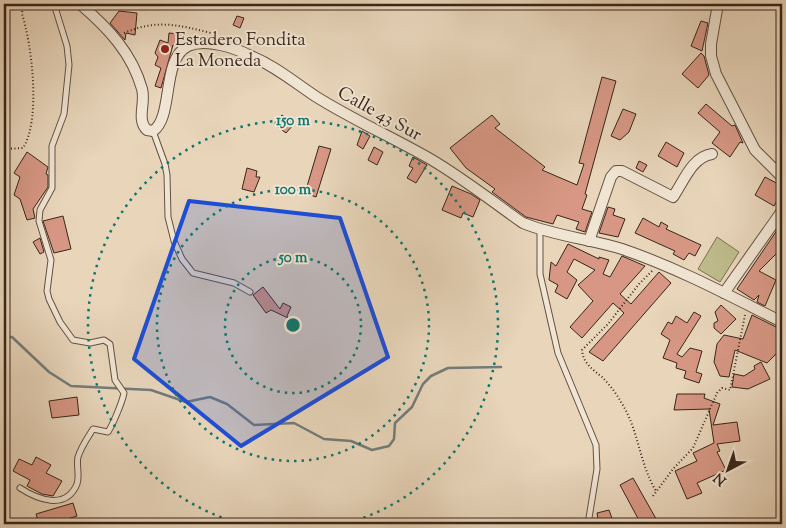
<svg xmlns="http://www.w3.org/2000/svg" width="786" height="528" font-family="'Sorts Mill Goudy',serif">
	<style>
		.green { fill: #bebb8a; stroke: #7b7052 }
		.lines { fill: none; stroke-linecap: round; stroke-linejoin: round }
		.stream { stroke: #737c79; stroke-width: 2.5 }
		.building { fill: #d79784; stroke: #38261a }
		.lane-casing { stroke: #645242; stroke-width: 7 }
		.street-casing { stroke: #645242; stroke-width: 12 }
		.path { stroke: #38261a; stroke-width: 2; stroke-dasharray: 1 2.5; stroke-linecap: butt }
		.lane { stroke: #f0e4d2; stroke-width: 5 }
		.street { stroke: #f0e4d2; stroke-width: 10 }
		.marked { fill: #1d4ed8; fill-opacity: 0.2; stroke: #1d4ed8; stroke-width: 4; stroke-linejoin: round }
		.ring { fill: none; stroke: #0f766e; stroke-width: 2.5; stroke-dasharray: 2.5 5 }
		.poi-dot { fill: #8f2418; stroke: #f0e4d2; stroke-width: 2 }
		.labels { text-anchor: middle; stroke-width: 4; stroke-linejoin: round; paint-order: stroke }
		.poi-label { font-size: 18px; fill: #38261a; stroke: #f0e4d2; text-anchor: start }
		.street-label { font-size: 18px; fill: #38261a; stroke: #f0e4d2 }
		.centre { fill: #0f766e; stroke: #f0e4d2; stroke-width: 2.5 }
		.ring-label { font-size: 15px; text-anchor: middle; font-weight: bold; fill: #0f766e; stroke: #f0e4d2; stroke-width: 4; stroke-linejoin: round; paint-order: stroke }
	</style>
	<rect width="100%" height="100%" fill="#e8d5ba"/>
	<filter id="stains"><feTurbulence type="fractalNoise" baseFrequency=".004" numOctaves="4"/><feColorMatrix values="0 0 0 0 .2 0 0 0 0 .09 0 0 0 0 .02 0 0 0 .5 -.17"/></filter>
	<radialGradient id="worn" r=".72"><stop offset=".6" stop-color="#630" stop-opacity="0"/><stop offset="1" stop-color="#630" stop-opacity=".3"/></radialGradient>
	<path class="green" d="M717,237L739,252L720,282L698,269Z"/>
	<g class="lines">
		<path class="stream" d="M4,337H12L49,372L71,386L151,390L186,402L210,397L227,404L254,425L294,423L324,439L351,441L372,450L389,446L394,439L395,423L412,407L423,384L431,376L448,368L501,367"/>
	</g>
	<g class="building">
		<path d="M119,11L137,13L135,35L126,33L125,40L110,23Z"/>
		<path d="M237,16L244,18L240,28L233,25Z"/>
		<path d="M701,21L708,23L702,51L691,46Z"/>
		<path d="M169,33L180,34L179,44L173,45L161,88L155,86L161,68L155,65L158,57L155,53L160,40L168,43Z"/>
		<path d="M701,53L704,56L709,75L698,88L682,74Z"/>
		<path d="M602,77L616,81L585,194L587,195L582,209L592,212L585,232L576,229L579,222L557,215L553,224L526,217L492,192L495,189L466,168L450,148L492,115L500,124L495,128L545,167L542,170L577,185L584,164L579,163Z"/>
		<path d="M706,104L732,126L735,125L743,143L740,142L730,157L712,143L720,132L698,113Z"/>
		<path d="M623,109L636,114L629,132L620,140L611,136Z"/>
		<path d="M282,115L294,124L286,133L274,124Z"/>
		<path d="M362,131L370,136L363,149L357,145Z"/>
		<path d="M666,142L684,153L677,167L658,156Z"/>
		<path d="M319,146L331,149L316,197L305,193Z"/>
		<path d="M374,147L383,152L377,165L368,160Z"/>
		<path d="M27,152L48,167L46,174L48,175V187L33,209L35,218L27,220L20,199L14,195L20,177L14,173Z"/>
		<path d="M413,157L427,165L416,183L407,178L413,168L409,166Z"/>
		<path d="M639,161L647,165L643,172L636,168Z"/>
		<path d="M247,168L257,171L256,177H260L254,192L242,189Z"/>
		<path d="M765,177L782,186V191L774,206L755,195Z"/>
		<path d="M452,186L471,194L480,200L473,217L463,213L461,218L442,210Z"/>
		<path d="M608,207L615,209L613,215L625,219L618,237L599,233Z"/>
		<path d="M63,216L71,249L54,253L43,221Z"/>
		<path d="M643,218L659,227L661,222L668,226L666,229L701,245L695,256L689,253L684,260L673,254L675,251L635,233Z"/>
		<path d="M782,223V248L759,271L776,280L765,306L757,302L759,295L754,300L737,289Z"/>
		<path d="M40,238L44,252L40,254L33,242Z"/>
		<path d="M568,244L599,259V257L609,260L603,274L610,277L622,256L645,266L620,294L631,304L659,272L671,283L603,361L589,352L624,313L613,303L582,338L570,327L593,301L578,285L595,270L574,259L567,272L577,280L567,299L555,292L558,285L549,280L551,262L556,266Z"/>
		<path d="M263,287L280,309L283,303L291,307L287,316L288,318L271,310L266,313L253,295Z"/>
		<path d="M721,305L736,319L721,334L714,328V323L718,321L715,312Z"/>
		<path d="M694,312L701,316L677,354L682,357L690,348L702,351L696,372L702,374L699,383L684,378L686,371L676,368L677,363L663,358L670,340L661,334L668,322L672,324L676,316L687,323Z"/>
		<path d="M752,315L780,329L776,335L782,340V348L767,363L735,350L729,377L720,376L714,362L717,344L724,335L743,339Z"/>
		<path d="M761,362L770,379L748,389L732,387L734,374L744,376L755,369L754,366Z"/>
		<path d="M677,394H705L704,398L720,404L713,425L737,422L740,441L717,444L720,451L717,452L726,470L697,483L702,493L687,499L675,471L697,461L693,453L714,443L709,409L674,410Z"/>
		<path d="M77,397L79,415L52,418L49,401Z"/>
		<path d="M36,457L51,465L46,473L62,481L53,496L42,494L27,486L30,480L13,471L19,459L32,465Z"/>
		<path d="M633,478L659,524H641L620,485Z"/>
		<path d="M73,503L77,516L51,524H39L36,514Z"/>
		<path d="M609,510L614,524H599L597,513Z"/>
	</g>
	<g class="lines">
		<defs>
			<g id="lane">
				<path d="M153,131L165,164L167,175L168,217L174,241L182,259L193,273L234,283L250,292"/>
				<path d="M540,230V274L558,353L596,445L597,469L588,524"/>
				<path d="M20,488C37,499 66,511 77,484C80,475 76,465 78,457C81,447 88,437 93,429L108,432C113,424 122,403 124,393L115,380L110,344L104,340L90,343L73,340L60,322L49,299L47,291L51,260L39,221L40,210L52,188V146L64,114L69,65L67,46L54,4"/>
			</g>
			<g id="street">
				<path d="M80,4C108,28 132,53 142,89C146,102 136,120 147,130L153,131C174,117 161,59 188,46C206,38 235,48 251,56C275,66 294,82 315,96C353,120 394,138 432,160C464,179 493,202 523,223C555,236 590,239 622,249C678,268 730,296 782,322"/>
				<path d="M718,4L711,44V56L716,74L755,150L782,177"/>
				<path d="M589,241L611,177L616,171H622L673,197C684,181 692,157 712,154"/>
				<path d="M724,293L782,211"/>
			</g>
		</defs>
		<use href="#lane" class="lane-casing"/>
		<use href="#street" class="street-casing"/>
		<g class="path">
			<path d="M124,33C156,19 179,25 211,33"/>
			<path d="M4,149L23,148C41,120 32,45 22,14L23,4"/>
			<path d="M652,271L639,284L608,324L582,350C583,363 592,369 602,377C609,384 616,393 621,402C639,430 639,463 656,491"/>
			<path d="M653,496L673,469L693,448L717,393L722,388L730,390L745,315"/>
		</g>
		<use href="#lane" class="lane"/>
		<use href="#street" class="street"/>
	</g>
	<path class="marked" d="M189,201L340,218L388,357L241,446L134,359Z"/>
	<g class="ring">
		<circle cx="293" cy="325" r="68"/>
		<circle cx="293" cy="325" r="136"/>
		<path d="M243 524A205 205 0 1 1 343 524"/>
	</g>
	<circle class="poi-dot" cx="165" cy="49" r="5"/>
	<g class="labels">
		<g class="poi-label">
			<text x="175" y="45">Estadero Fondita<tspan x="175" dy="21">La Moneda</tspan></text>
		</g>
		<g class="street-label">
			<text transform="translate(380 113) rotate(29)" y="6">Calle 43 Sur</text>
		</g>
	</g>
	<circle cx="293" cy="325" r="8" class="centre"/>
	<g class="ring-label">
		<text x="293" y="125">150 m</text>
		<text x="293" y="194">100 m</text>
		<text x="293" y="262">50 m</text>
	</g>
	<rect width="786" height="528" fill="none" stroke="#e8d5ba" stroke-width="20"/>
	<rect x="5" y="5" width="776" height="518" fill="none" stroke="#38261a" stroke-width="2.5"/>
	<rect x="10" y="10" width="766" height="508" fill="none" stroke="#38261a"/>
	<g transform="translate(728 470) rotate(221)" stroke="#f0e4d2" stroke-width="4" paint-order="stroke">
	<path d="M0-4L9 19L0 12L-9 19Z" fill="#38261a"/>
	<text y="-8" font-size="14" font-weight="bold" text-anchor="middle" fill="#38261a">N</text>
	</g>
	<rect width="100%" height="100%" filter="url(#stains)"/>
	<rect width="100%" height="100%" fill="url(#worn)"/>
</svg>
